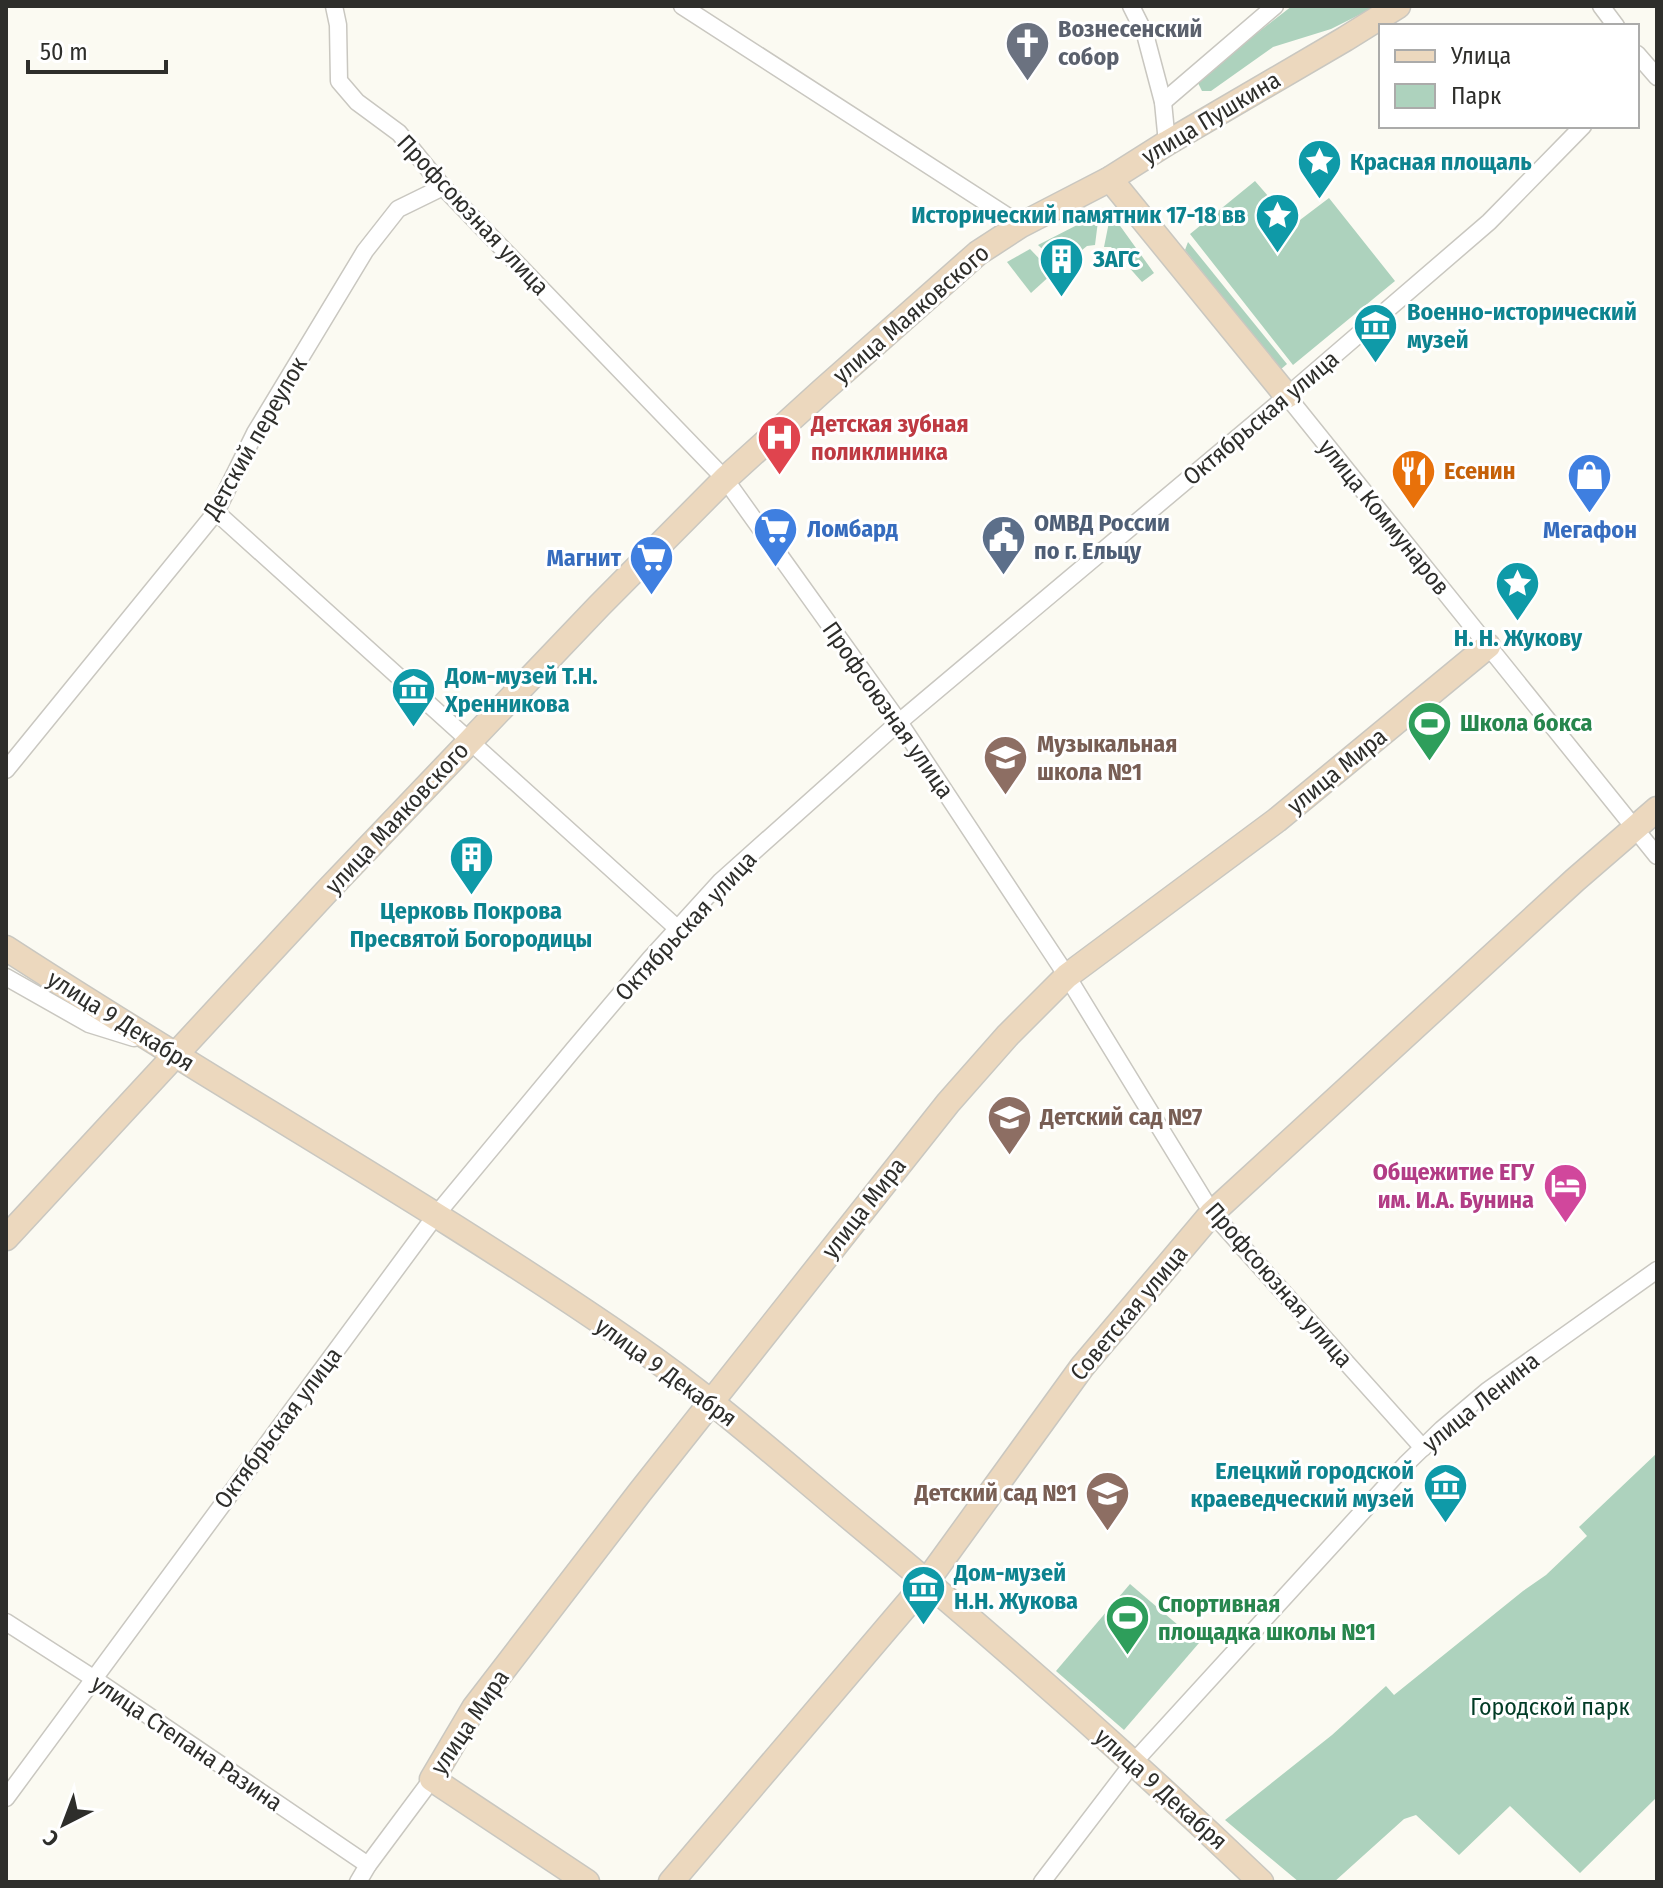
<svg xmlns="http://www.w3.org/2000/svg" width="1663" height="1888" font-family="'Fira Sans Condensed',sans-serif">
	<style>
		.green { fill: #add2bd }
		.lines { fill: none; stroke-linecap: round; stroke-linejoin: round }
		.street-casing { stroke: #c9c7c0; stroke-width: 19 }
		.secondary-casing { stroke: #c9c7c0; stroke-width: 27 }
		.street { stroke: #fff; stroke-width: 16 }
		.secondary { stroke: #ecd8be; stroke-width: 24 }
		.labels { text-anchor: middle; stroke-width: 6; stroke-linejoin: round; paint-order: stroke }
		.worship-label { font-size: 24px; font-weight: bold; fill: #5b616d; stroke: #fff; text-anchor: start }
		.street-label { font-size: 24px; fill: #2e2e2b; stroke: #fff }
		.culture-label { font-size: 24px; font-weight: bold; fill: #0d838f; stroke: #fff; text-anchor: start }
		.health-label { font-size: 24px; font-weight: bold; fill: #be3a42; stroke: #fff; text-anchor: start }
		.food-label { font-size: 24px; font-weight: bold; fill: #c56008; stroke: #fff; text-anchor: start }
		.service-label { font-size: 24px; font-weight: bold; fill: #4e5e75; stroke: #fff; text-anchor: start }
		.shop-label { font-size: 24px; font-weight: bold; fill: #366cbe; stroke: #fff; text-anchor: start }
		.leisure-label { font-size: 24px; font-weight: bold; fill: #27864d; stroke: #fff; text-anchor: start }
		.education-label { font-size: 24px; font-weight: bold; fill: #785e54; stroke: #fff; text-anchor: start }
		.hotel-label { font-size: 24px; font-weight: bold; fill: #b23c85; stroke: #fff; text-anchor: end }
		.park-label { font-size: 24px; fill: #013b25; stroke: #fff }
	</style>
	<rect width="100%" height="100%" fill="#fbfaf2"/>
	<g class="green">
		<path d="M1292,6H1377L1331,29L1273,47L1211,91H1202L1198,83L1205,73Z"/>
		<path d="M1255,181L1290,221L1296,223L1329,198L1395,281L1293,365L1190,234Z"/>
		<path d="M1098,221L1095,245L1087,246L1061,267L1038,245L1083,222Z"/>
		<path d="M1109,222L1118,223L1154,273L1142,282L1111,247H1104Z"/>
		<path d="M1188,242L1287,364L1280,370L1185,250Z"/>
		<path d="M1030,249L1053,273L1031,293L1007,262Z"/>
		<path d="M1657,1453V1797L1580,1873L1510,1806L1459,1855L1416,1815L1404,1819L1334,1882H1299L1225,1820L1332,1735L1386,1686L1394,1695L1523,1591L1546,1575L1587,1536L1579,1527Z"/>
		<path d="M1130,1584L1199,1643L1124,1730L1056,1671Z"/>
	</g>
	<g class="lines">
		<defs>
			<g id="street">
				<path d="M334,6L338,25L339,81L357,102L399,133L443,187L725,479L899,722L1067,976L1212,1213L1423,1448"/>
				<path d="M682,6L1021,225"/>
				<path d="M1131,6L1145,34L1163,102L1167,143"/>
				<path d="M1601,6L1616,26"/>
				<path d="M1637,54L1657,77"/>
				<path d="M1163,102L1275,6"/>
				<path d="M1287,396L1657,856"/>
				<path d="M216,512L678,929"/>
				<path d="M6,770L216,512L255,433L365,251L398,209L443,187"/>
				<path d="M6,977L89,1024L134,1038"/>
				<path d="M6,1622L93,1678L368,1865"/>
				<path d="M6,1798L436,1215L573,1050L650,959L721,881L899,722L1287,396L1489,222L1583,126"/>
				<path d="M358,1882L368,1865L432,1779"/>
				<path d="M1042,1882L1133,1763L1407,1463L1442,1429L1487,1391L1657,1270"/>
			</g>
			<g id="secondary">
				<path d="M1110,179L1287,396"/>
				<path d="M6,948C213,1083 429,1203 633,1344C706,1394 774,1454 842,1511C986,1630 1126,1753 1261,1882"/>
				<path d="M6,1238L327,891L599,606L725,479L822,391L978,253L1021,225L1110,179L1167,143L1345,39L1398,6"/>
				<path d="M587,1882L432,1779L474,1708L640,1492L948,1103L1008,1035L1067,976L1277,820L1488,646"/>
				<path d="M671,1882L927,1581L1082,1367L1212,1213L1575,880L1657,809"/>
			</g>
		</defs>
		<use href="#street" class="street-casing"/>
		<use href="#secondary" class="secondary-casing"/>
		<use href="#street" class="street"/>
		<use href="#secondary" class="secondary"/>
	</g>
	<defs>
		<symbol id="church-pin" viewBox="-11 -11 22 30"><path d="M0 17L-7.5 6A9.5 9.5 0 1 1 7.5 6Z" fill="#6b7280" stroke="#fff"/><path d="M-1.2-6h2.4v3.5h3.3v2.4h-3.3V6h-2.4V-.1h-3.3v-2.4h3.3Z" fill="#fff"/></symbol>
		<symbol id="sight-pin" viewBox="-11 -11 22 30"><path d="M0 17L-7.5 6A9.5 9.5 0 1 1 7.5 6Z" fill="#0f9aa8" stroke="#fff"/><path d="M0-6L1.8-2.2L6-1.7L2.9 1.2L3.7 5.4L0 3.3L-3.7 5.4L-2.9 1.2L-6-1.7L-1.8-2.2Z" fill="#fff"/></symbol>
		<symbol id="building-pin" viewBox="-11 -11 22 30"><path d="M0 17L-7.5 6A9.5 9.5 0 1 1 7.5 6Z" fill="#0f9aa8" stroke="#fff"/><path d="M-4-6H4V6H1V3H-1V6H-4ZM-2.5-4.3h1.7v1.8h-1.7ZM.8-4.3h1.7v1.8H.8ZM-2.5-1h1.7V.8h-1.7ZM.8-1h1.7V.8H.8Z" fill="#fff"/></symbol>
		<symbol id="museum-pin" viewBox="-11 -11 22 30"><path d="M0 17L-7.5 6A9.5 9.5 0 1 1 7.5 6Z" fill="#0f9aa8" stroke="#fff"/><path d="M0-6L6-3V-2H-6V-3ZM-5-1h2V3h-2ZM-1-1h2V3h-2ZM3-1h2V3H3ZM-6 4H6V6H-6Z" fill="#fff"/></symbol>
		<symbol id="hospital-pin" viewBox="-11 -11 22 30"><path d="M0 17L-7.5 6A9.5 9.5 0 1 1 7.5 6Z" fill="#e0444e" stroke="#fff"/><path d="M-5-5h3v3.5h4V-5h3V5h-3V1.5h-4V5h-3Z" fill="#fff"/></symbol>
		<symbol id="restaurant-pin" viewBox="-11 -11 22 30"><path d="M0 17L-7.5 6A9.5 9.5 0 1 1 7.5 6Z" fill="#e8710a" stroke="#fff"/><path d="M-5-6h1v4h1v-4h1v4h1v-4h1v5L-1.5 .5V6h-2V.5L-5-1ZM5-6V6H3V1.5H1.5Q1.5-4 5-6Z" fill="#fff"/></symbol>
		<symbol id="shop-pin" viewBox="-11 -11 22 30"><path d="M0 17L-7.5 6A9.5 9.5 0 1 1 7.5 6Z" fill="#3f7fe0" stroke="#fff"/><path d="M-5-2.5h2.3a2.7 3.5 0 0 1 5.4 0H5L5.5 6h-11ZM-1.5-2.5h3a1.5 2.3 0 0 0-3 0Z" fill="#fff"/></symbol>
		<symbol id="supermarket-pin" viewBox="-11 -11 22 30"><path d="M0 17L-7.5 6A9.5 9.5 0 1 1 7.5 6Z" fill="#3f7fe0" stroke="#fff"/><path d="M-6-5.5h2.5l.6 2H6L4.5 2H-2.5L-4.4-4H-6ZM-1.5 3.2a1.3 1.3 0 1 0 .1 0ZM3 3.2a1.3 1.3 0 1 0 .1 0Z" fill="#fff"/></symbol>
		<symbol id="civic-pin" viewBox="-11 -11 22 30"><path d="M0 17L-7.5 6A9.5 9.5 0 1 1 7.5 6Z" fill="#5c6f8a" stroke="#fff"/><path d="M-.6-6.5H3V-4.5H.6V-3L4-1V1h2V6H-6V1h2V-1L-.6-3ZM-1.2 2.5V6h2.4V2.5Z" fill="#fff"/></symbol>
		<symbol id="stadium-pin" viewBox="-11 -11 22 30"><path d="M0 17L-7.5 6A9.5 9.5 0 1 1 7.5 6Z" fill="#2e9e5b" stroke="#fff"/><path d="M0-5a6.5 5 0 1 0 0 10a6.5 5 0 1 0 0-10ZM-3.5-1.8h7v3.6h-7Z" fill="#fff"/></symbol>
		<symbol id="university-pin" viewBox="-11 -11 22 30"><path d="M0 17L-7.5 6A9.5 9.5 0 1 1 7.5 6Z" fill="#8d6e63" stroke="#fff"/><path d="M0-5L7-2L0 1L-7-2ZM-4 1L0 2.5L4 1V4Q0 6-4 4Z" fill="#fff"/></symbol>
		<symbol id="school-pin" viewBox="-11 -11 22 30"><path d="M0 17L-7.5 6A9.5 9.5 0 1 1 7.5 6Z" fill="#8d6e63" stroke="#fff"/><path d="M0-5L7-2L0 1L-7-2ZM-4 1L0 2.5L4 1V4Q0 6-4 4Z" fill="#fff"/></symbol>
		<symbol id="hotel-pin" viewBox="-11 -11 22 30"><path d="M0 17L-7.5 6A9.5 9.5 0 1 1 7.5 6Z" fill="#d1479c" stroke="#fff"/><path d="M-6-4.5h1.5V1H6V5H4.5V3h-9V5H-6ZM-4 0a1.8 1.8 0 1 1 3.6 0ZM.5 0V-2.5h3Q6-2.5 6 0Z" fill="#fff"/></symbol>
	</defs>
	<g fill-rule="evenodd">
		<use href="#church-pin" x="1002" y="18" width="51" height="69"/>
		<use href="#sight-pin" x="1294" y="136" width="51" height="69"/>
		<use href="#sight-pin" x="1252" y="190" width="51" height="69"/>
		<use href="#building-pin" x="1036" y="234" width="51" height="69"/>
		<use href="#museum-pin" x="1350" y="300" width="51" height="69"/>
		<use href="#hospital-pin" x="754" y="412" width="51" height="69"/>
		<use href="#restaurant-pin" x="1388" y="446" width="51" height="69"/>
		<use href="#shop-pin" x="1564" y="450" width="51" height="69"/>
		<use href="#supermarket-pin" x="750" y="504" width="51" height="69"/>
		<use href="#civic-pin" x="978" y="512" width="51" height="69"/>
		<use href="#supermarket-pin" x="626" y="532" width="51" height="69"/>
		<use href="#sight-pin" x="1492" y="558" width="51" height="69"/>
		<use href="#museum-pin" x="388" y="664" width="51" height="69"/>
		<use href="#stadium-pin" x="1404" y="698" width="51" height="69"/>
		<use href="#university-pin" x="980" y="732" width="51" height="69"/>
		<use href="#building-pin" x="446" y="832" width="51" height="69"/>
		<use href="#school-pin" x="984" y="1092" width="51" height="69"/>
		<use href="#hotel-pin" x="1540" y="1160" width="51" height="69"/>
		<use href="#museum-pin" x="1420" y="1460" width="51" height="69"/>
		<use href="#school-pin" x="1082" y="1468" width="51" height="69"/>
		<use href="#museum-pin" x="898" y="1562" width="51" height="69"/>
		<use href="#stadium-pin" x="1102" y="1592" width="51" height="69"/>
	</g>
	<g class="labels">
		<g class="worship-label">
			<text x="1058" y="37">Вознесенский<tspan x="1058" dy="28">собор</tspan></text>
		</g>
		<g class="street-label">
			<text transform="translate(1211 118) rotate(-31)" y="8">улица Пушкина</text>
			<text transform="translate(473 215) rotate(47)" y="8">Профсоюзная улица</text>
			<text transform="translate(911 314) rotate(-41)" y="8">улица Маяковского</text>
			<text transform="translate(1261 418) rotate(-40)" y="8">Октябрьская улица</text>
			<text transform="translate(255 438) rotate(-60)" y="8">Детский переулок</text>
			<text transform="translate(1384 517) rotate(51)" y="8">улица Коммунаров</text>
			<text transform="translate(888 710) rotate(55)" y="8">Профсоюзная улица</text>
			<text transform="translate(1337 771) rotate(-39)" y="8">улица Мира</text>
			<text transform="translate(397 818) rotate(-47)" y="8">улица Маяковского</text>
			<text transform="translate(686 926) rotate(-47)" y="8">Октябрьская улица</text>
			<text transform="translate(121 1021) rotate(32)" y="8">улица 9 Декабря</text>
			<text transform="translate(864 1208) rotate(-52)" y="8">улица Мира</text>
			<text transform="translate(1279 1285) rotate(49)" y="8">Профсоюзная улица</text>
			<text transform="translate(1129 1313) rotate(-50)" y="8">Советская улица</text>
			<text transform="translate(666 1372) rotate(36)" y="8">улица 9 Декабря</text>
			<text transform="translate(1481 1402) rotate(-39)" y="8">улица Ленина</text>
			<text transform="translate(278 1428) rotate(-53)" y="8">Октябрьская улица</text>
			<text transform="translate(470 1722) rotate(-56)" y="8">улица Мира</text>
			<text transform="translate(187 1743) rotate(34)" y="8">улица Степана Разина</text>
			<text transform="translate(1161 1789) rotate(42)" y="8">улица 9 Декабря</text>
		</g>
		<g class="culture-label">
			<text x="1350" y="170">Красная площаль</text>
			<text x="1246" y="223" text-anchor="end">Исторический памятник 17-18 вв</text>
			<text x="1093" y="267">ЗАГС</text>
			<text x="1407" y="320">Военно-исторический<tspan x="1407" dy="28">музей</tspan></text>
			<text x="1518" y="646" text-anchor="middle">Н. Н. Жукову</text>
			<text x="445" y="684">Дом-музей Т.Н.<tspan x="445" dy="28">Хренникова</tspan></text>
			<text x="471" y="919" text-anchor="middle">Церковь Покрова<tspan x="471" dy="28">Пресвятой Богородицы</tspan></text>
			<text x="1414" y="1479" text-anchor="end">Елецкий городской<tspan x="1414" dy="28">краеведческий музей</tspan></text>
			<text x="954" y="1581">Дом-музей<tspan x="954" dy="28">Н.Н. Жукова</tspan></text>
		</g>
		<g class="health-label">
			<text x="811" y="432">Детская зубная<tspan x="811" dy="28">поликлиника</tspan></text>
		</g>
		<g class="food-label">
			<text x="1444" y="479">Есенин</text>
		</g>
		<g class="service-label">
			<text x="1034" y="531">ОМВД России<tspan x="1034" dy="28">по г. Ельцу</tspan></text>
		</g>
		<g class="shop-label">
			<text x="807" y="537">Ломбард</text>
			<text x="1590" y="538" text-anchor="middle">Мегафон</text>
			<text x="621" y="566" text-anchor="end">Магнит</text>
		</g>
		<g class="leisure-label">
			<text x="1460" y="731">Школа бокса</text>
			<text x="1158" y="1612">Спортивная<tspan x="1158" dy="28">площадка школы №1</tspan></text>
		</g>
		<g class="education-label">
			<text x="1037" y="752">Музыкальная<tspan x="1037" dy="28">школа №1</tspan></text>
			<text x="1040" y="1125">Детский сад №7</text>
			<text x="1077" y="1501" text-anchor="end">Детский сад №1</text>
		</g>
		<g class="hotel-label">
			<text x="1534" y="1180">Общежитие ЕГУ<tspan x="1534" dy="28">им. И.А. Бунина</tspan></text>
		</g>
		<g class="park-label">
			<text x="1550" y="1715">Городской парк</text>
		</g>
	</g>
	<rect width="1663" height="1888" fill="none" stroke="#2e2e2b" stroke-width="16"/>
	<rect x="1379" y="24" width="260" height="104" fill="#ffffff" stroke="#ababaa" stroke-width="2"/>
	<rect x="1395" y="50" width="40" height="12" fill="#ecd8be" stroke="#ababaa" stroke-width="2"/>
	<text x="1451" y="64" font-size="24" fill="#2e2e2b">Улица</text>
	<rect x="1395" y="84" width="40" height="24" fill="#add2bd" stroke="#ababaa" stroke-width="2"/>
	<text x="1451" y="104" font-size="24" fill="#2e2e2b">Парк</text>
	<g transform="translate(64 1824) rotate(222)" stroke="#ffffff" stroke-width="6" paint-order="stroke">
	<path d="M0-6L14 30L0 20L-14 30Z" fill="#2e2e2b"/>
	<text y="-12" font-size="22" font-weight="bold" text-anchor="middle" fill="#2e2e2b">С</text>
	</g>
	<path d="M28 60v12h138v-12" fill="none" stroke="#2e2e2b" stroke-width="4"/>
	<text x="40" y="60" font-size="24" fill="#2e2e2b" stroke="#ffffff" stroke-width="6" paint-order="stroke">50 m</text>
</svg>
